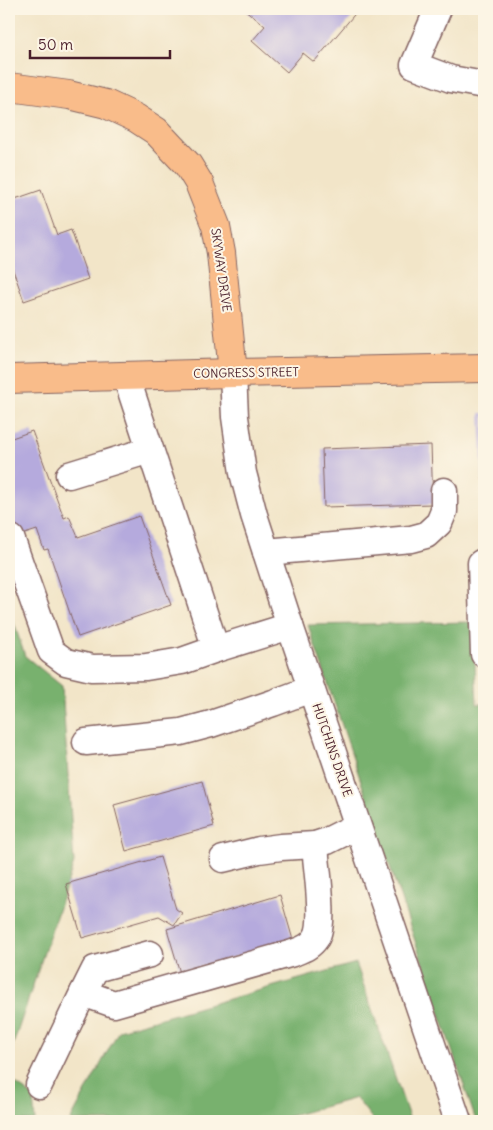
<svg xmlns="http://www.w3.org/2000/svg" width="493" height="1130" font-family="Delius,sans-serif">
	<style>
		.forest { fill: #78b16e; stroke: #61684c }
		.building { fill: #b5aadd }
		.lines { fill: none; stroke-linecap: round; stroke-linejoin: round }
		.minor-casing { stroke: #856462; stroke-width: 29 }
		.major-casing { stroke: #856462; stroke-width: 30 }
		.minor { stroke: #fff; stroke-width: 26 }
		.major { stroke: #f9bc8a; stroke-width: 28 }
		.labels { text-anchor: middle; stroke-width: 4; stroke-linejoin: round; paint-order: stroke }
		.street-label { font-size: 12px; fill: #4a1f2b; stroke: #fcf5e5 }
	</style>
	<rect width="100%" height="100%" fill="#fcf5e5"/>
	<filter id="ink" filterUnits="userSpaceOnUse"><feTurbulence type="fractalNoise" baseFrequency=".02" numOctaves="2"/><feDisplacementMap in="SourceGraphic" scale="10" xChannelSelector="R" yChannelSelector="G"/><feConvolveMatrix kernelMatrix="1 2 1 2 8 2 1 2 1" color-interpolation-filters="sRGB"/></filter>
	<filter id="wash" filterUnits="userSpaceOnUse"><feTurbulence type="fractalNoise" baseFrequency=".0096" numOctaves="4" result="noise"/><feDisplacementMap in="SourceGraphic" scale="20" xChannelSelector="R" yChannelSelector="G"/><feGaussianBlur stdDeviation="1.12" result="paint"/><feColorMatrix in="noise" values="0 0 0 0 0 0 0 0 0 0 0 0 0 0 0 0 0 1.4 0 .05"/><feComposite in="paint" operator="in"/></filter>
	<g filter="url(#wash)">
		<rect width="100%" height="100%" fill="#f2e5c8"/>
		<g class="forest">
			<path d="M9,608L25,656L62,686L74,863L9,1057Z"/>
			<path d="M473,622L477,704H484V1121H476L308,625Z"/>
			<path d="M356,963L410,1120L409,1121H374L356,1098L273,1121H70L119,1030Z"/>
			<path d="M9,1079L33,1096L35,1121H9Z"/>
		</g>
		<g id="blocks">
			<g class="building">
				<path d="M244,9H359L314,62L303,53L287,72L252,41L265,26Z"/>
				<path d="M41,190L57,235L71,230L88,279L24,301L12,267L9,266V201Z"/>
				<path d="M480,413H484V494H483Z"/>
				<path d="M32,431L64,518L69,516L78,537L139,516L171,605L78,637L48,549L44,550L37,530L9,539V439Z"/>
				<path d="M431,445L433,504L324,507L322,449Z"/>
				<path d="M202,781L214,826L126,851L114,805Z"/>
				<path d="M160,857L176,909L182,913L174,925L159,916L82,938L66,884Z"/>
				<path d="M280,895L293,940L180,973L167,929Z"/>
			</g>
		</g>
	</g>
	<g filter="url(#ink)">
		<use href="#blocks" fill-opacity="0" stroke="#856462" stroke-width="1"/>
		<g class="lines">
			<defs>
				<g id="minor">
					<path d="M438,9L414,65L451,79L484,85"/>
					<path d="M233,373L235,417L243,473L254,515L290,626L458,1121"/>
					<path d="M126,376L216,649"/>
					<path d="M69,475L150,450"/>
					<path d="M11,538L51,651L66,662L92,668L146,667L182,661L216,649L290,626"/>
					<path d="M266,552L411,539L426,535L439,523L444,511V491"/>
					<path d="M484,563H481L484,654"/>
					<path d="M86,742L181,732L211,724L273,703L311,689"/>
					<path d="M223,859L259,850L281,847L315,845L327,841L357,826"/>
					<path d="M83,993L95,969L150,954"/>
					<path d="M39,1085L83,993L114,1004L293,953C303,949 310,947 316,938C326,922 316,866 315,845"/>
				</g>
				<g id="major">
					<path d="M9,87L69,95L106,104L136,118L156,131L188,165L199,183L216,226L221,253L233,373"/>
					<path d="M9,379L233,373L484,368"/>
				</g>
			</defs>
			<use href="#minor" class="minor-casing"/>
			<use href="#major" class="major-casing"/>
			<use href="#minor" class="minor"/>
			<use href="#major" class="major"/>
		</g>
	</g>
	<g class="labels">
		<g class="street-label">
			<text transform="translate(221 270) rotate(82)" y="4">SKYWAY DRIVE</text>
			<text transform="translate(246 373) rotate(-1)" y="4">CONGRESS STREET</text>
			<text transform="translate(332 750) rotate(71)" y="4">HUTCHINS DRIVE</text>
		</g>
	</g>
	<rect width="493" height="1130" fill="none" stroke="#fcf5e5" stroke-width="30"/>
	<path d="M30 50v8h140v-8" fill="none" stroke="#4a1f2b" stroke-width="2.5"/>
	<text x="38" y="50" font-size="15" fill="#4a1f2b" stroke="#fcf5e5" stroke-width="4" paint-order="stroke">50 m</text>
</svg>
